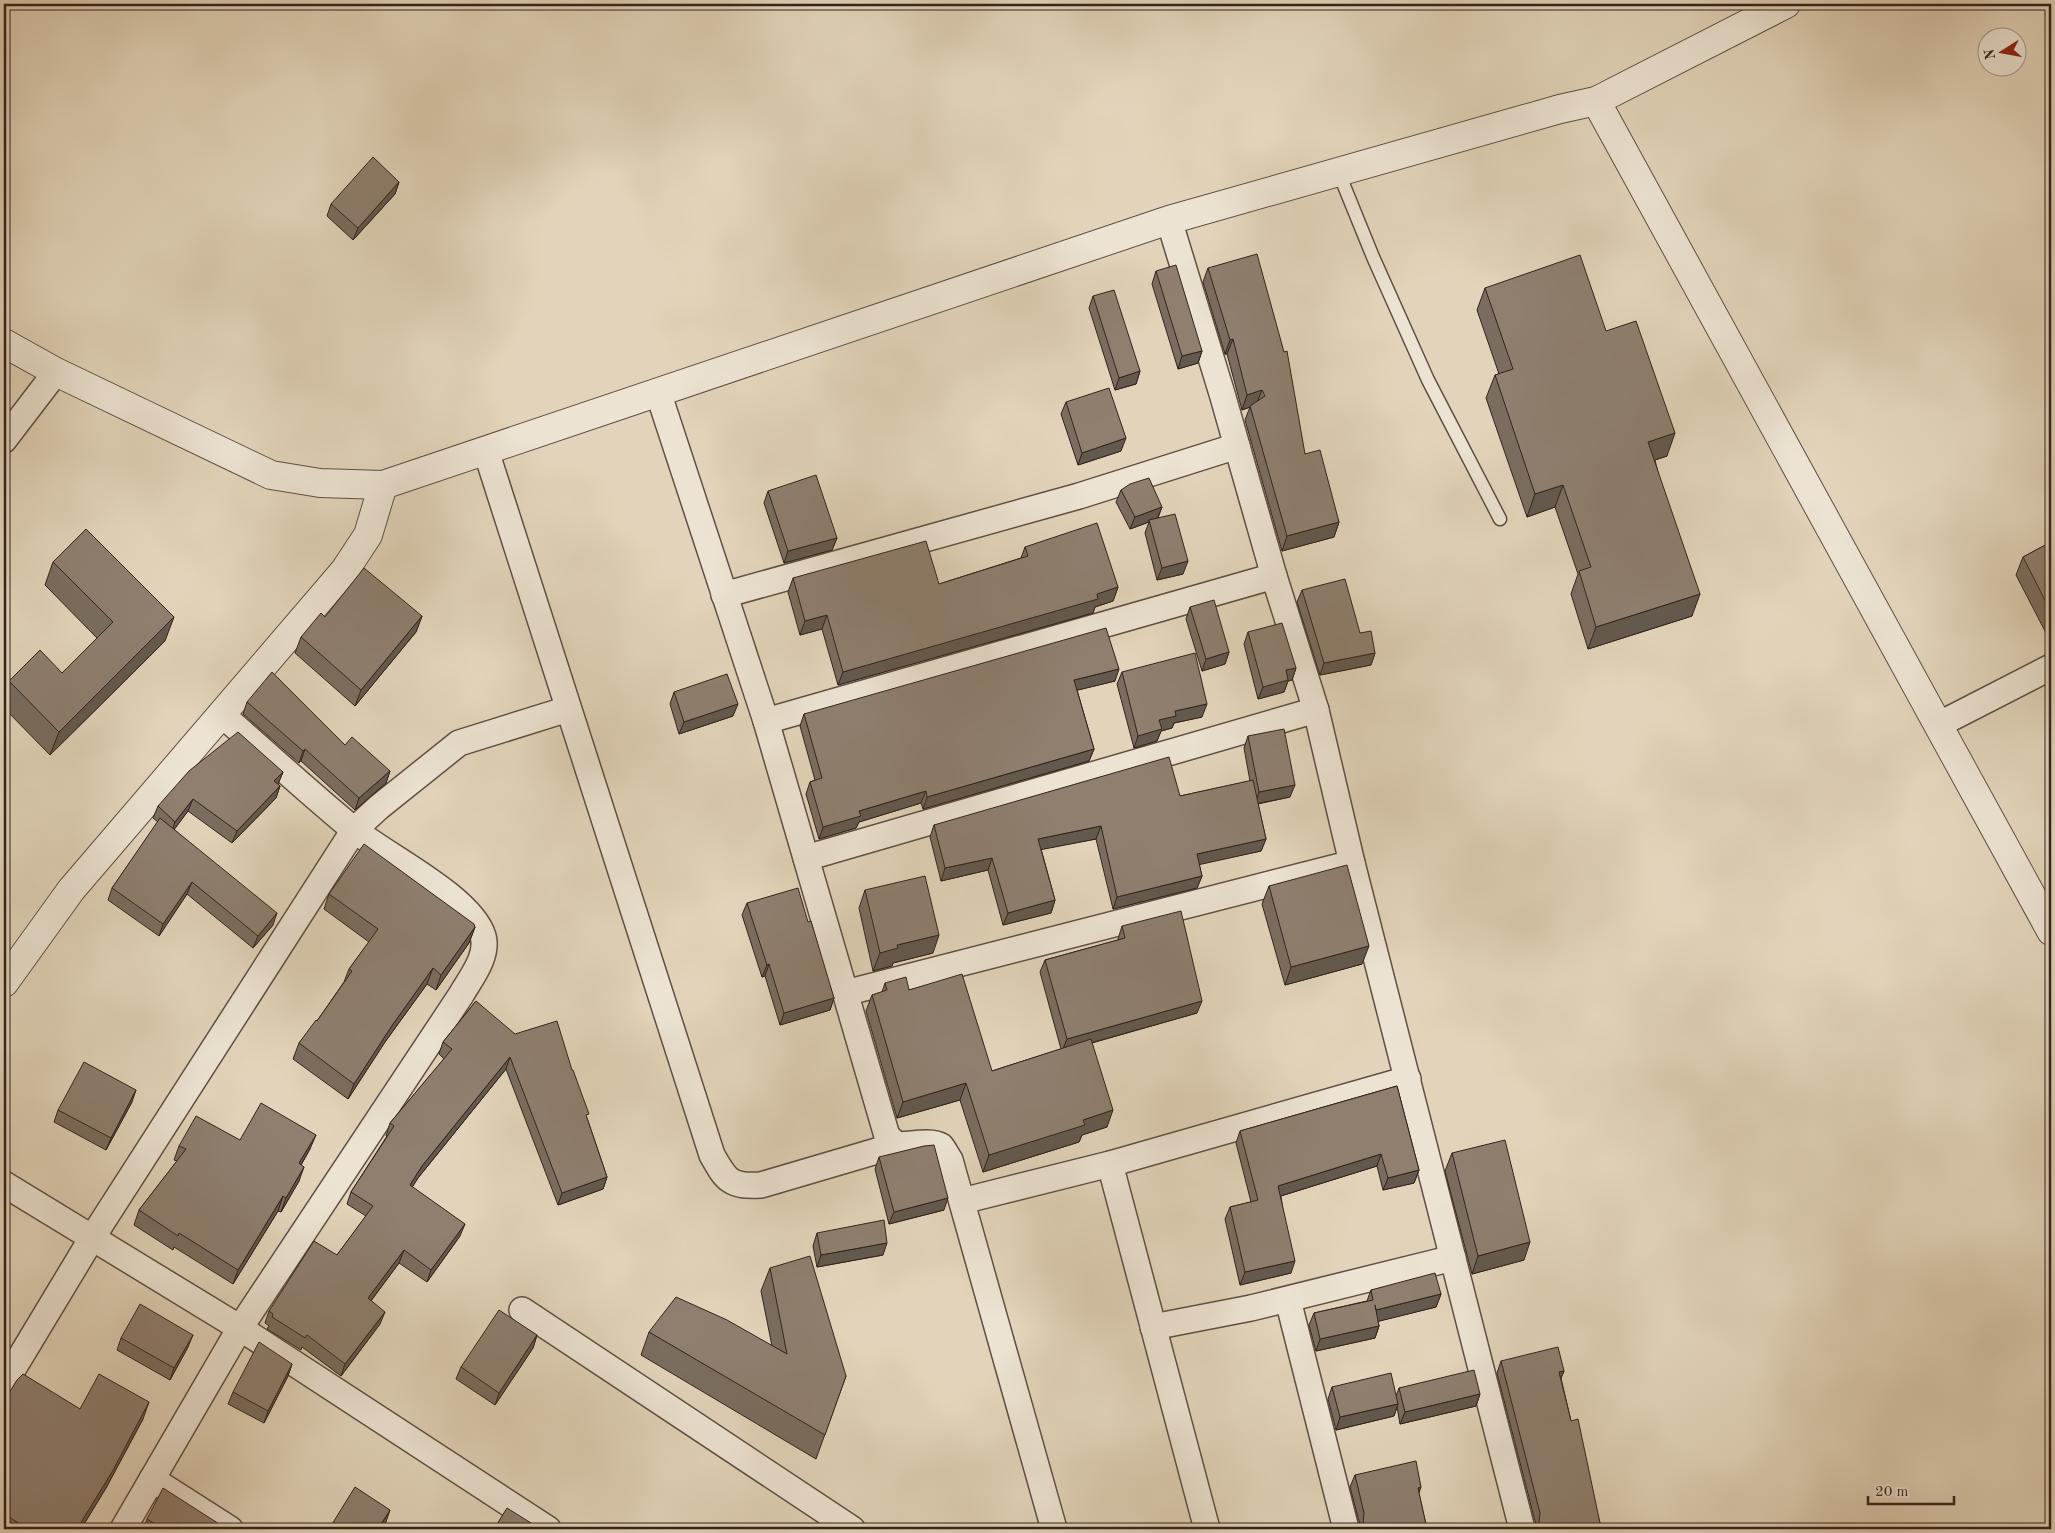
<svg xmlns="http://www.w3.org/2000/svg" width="2055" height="1533" font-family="'Old Standard TT',serif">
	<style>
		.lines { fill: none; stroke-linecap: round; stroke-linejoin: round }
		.service-casing { stroke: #5f4f44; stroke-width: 15 }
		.minor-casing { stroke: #5f4f44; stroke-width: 28 }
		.tertiary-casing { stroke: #5f4f44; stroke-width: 30 }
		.service { stroke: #ece3d2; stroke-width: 12 }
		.minor { stroke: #ece3d2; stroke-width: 25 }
		.tertiary { stroke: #ece3d2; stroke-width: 28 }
		.wall { fill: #7a6d5f; stroke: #33231d }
		.shaded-wall { fill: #63594e; stroke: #33231d }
		.building { fill: #8e7f6f; stroke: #33231d }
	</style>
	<rect width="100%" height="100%" fill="#e2d4ba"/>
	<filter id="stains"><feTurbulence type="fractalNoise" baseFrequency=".004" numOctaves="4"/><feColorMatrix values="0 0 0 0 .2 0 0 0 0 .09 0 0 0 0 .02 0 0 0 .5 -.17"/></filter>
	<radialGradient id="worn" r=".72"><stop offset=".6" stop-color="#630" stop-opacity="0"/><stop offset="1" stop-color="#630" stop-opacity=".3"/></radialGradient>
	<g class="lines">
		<defs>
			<path id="service" d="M1338,171L1373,257L1428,380L1500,519"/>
			<g id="minor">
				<path d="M1169,220L1223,397L1274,576L1316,710L1352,863L1522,1529"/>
				<path d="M658,392L766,721L887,1136L897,1145C908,1145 932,1140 941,1146C944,1149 947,1156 950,1160L1054,1529"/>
				<path d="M4,440L56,372"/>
				<path d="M486,451L712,1155C726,1180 730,1187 761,1185L897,1145"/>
				<path d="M724,595L1079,496L1237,446"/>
				<path d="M766,721L1274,576"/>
				<path d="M1938,725L2051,667"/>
				<path d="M806,858L1316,710"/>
				<path d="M845,993L1352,863"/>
				<path d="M1110,1164L1207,1529"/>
				<path d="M4,1184L240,1328L548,1529"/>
				<path d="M962,1201L1110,1164L1408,1079"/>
				<path d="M1288,1300L1346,1529"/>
				<path d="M522,1310L852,1529"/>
				<path d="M1153,1327L1251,1308L1453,1258"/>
				<path d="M4,1384L92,1238L354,830L379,807L459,743L568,709"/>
				<path d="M152,1479L230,1529"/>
				<path d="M123,1529L240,1328L461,995C470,979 489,956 483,936C471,897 385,855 353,829C308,792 265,752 221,714"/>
			</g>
			<g id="tertiary">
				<path d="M1596,101L2051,931"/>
				<path d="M4,343L56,372L271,475L320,483L383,485L1169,220L1560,109L1596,101L1786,4"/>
				<path d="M4,983L71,890L345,570L368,535L383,485"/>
			</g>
		</defs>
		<use href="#service" class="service-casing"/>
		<use href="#minor" class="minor-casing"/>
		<use href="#tertiary" class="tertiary-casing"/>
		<use href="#service" class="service"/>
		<use href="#minor" class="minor"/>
		<use href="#tertiary" class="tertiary"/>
	</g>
	<g class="wall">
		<path d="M399,182L395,194L353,240L327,216L331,204Z"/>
		<path d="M1208,268L1305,454L1339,522L1334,537L1282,551L1245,420L1250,407L1242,410L1227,354H1225L1203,282Z"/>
		<path d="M1156,271L1202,351L1198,363L1178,369L1152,284Z"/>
		<path d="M1485,288L1606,331L1667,456L1655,460L1692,616L1588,649L1571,594L1578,574L1555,507L1527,517L1486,398L1495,375L1499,374L1477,310Z"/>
		<path d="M1093,296L1140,371L1136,384L1115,390L1089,308Z"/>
		<path d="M1066,402L1121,451L1078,465L1061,414Z"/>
		<path d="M1121,490L1162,507L1158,518L1183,574L1157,580L1145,533L1149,522L1130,529L1116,502Z"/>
		<path d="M768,491L837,538L832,550L784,563L764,503Z"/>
		<path d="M2051,542V633L2047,635L2016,575L2023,557Z"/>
		<path d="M1025,547L1118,587L1113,601L1095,607L1093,613L838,685L822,629L800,635L788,592L793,578L939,584L1021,558Z"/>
		<path d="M53,562L165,641L50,755L4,708V694L9,681L62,673L97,638L45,585Z"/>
		<path d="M1302,590L1360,633L1375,653L1371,665L1320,675L1297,602Z"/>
		<path d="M1190,607L1229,652L1225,664L1202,671L1186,619Z"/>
		<path d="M422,616L416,632L355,706L295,653L301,637Z"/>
		<path d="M1248,632L1296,668L1292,680L1288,681L1284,692L1258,699L1244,644Z"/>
		<path d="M1122,672L1202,717L1174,723L1172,728L1161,731L1157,741L1134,748L1117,684Z"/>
		<path d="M1115,681L1077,690L1094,749L1089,761L923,809L921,803L859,822L856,828L819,839L806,794L810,782L815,780L800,726L804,714Z"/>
		<path d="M674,692L733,716L679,734L670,704Z"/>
		<path d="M247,702L390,771L386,783L355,810L301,761L299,763L243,714Z"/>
		<path d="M1248,736L1290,797L1258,804L1266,839L1261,851L1199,864L1202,876L1197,888L1113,909L1096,839L1041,849L1055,900L1051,913L1003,925L988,870L941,881L930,837L934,825L1180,796L1250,781L1244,748Z"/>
		<path d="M283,772L278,784L280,786L276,798L232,843L188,811L174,829L273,925L253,948L187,894L159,936L108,900L112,888L158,822L153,818L158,806Z"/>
		<path d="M1269,886L1362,964L1285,985L1262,904Z"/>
		<path d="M865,890L933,953L893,963L892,966L873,971L859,908Z"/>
		<path d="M329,894L475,927L469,943L436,990L427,984L385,1042L348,1099L293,1059L299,1043L317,1021L344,982L349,969L369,942L324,909Z"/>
		<path d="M747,903L808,922L834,998L830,1010L780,1025L765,976L762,977L742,915Z"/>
		<path d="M1122,926L1197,1013L1092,1043L1107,1127L1082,1135L1079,1142L983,1172L960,1100L897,1118L866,1011L872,995L882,992L885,983L909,990L992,1071L1061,1049L1040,972L1045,960L1118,940V939Z"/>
		<path d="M476,1001L587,1118L607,1177L603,1189L558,1205L506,1069L418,1178L412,1187L460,1236L427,1282L399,1263L371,1301L380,1324L341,1376L302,1347L301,1350L267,1329L269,1326L265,1323L269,1311L337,1255L366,1216L347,1204L351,1192L387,1136H386L390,1123L444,1059L439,1054L443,1042Z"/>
		<path d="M1397,1086L1419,1170L1414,1183L1383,1190L1377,1166L1281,1196L1291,1273L1240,1285L1225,1219L1230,1207L1251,1202L1236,1143L1240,1131Z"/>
		<path d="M132,1102L106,1150L54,1122L58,1110Z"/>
		<path d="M240,1140L310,1149L301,1165L299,1181L281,1212L278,1211L233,1284L174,1247L173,1250L134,1225L139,1210L177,1161L174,1160L179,1146Z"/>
		<path d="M1452,1153L1524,1260L1472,1274L1445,1171Z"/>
		<path d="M879,1157L944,1210L889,1224L875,1169Z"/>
		<path d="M817,1233L883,1255L817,1267L813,1246Z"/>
		<path d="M770,1268L846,1376L816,1459L641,1355L649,1332L772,1346L761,1291Z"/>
		<path d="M1371,1290L1441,1294L1436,1307L1378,1321L1379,1326L1375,1338L1316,1351L1309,1325L1314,1313L1367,1301Z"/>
		<path d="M537,1335L533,1348L495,1405L456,1379L461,1367Z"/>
		<path d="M121,1338L188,1347L170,1380L117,1350Z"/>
		<path d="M1501,1361L1564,1371L1561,1378L1571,1421L1600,1523L1598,1529H1536V1525L1497,1373Z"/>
		<path d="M292,1364L288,1376L264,1423L228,1404L233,1392Z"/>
		<path d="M1332,1387L1396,1396L1399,1388L1480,1394L1476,1406L1400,1424L1397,1407L1394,1416L1336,1430L1328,1399Z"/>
		<path d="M4,1401L80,1409L143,1419L106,1488L81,1529H4Z"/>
		<path d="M1355,1475L1419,1494L1427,1529H1359L1360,1525L1350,1487Z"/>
		<path d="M147,1519L228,1529H143Z"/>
	</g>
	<g class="shaded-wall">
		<path d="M399,182L395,194L353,240L358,228Z"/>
		<path d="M1233,339L1227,354H1225L1230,340Z"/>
		<path d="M1202,351L1198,363L1178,369L1182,356Z"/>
		<path d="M1140,371L1136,384L1115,390L1119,378Z"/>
		<path d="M1262,390L1256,405L1242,410L1247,395Z"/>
		<path d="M1675,433L1667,456L1640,465L1648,442Z"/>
		<path d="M1126,438L1121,451L1078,465L1082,453Z"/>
		<path d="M1563,485L1555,507L1527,517L1535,494Z"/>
		<path d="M1162,507L1157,519L1149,520V522L1130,529L1135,517Z"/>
		<path d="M1339,522L1334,537L1282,551L1287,536Z"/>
		<path d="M837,538L832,550L784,563L788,551Z"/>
		<path d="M1188,561L1183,574L1157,580L1162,568Z"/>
		<path d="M1118,587L1113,601L1095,607L1093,613L838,685L843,672Z"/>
		<path d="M1700,594L1692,616L1588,649L1596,627Z"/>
		<path d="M827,615L822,629L800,635L805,621Z"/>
		<path d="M422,616L416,632L355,706L361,690Z"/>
		<path d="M174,617L165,641L50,755L59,732Z"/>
		<path d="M2051,623V633L2047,635Z"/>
		<path d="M1229,652L1225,664L1202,671L1206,659Z"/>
		<path d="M1375,653L1371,665L1320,675L1324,663Z"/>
		<path d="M1296,668L1292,680L1288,681L1284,692L1258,699L1263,687L1286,670Z"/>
		<path d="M1119,669L1115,681L1070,692L1074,680Z"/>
		<path d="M738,704L733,716L679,734L684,722Z"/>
		<path d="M1207,704L1202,717L1174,723L1172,728L1161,731L1157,741L1134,748L1138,736L1159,720L1175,711Z"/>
		<path d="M305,749L301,761L299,763L303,751Z"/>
		<path d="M1094,749L1089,761L923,809L927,797Z"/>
		<path d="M390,771L386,783L355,810L359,798Z"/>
		<path d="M283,772L278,784L269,793L274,781Z"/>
		<path d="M1295,785L1290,797L1255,804L1259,792Z"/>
		<path d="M280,786L276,798L232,843L237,831Z"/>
		<path d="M926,791L921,803L859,822L856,828L819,839L823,827L859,811Z"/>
		<path d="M193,799L188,811L171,834L175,822Z"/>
		<path d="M1101,826L1096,839L1034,851L1038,839Z"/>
		<path d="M1266,839L1261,851L1193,866L1197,854Z"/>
		<path d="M992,858L988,870L941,881L945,868Z"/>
		<path d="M1202,876L1197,888L1113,909L1117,897Z"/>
		<path d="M192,882L187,894L159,936L163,924Z"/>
		<path d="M1055,900L1051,913L1003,925L1008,913Z"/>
		<path d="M277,913L273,925L253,948L258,936Z"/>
		<path d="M475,927L469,943L436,990L441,975Z"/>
		<path d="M939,935L933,953L893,963L892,966L873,971L880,953L897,945Z"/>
		<path d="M1369,946L1362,964L1285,985L1291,967Z"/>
		<path d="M769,964L765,976L762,977L767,965Z"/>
		<path d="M433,968L427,984L385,1042L348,1099L354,1084L391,1027Z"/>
		<path d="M834,998L830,1010L780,1025L784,1013Z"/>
		<path d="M1202,1001L1197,1013L1062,1051L1067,1039Z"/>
		<path d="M510,1057L506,1069L418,1178L406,1197L410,1185L422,1166Z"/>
		<path d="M966,1083L960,1100L897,1118L903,1102Z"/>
		<path d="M136,1090L132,1102L106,1150L111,1138Z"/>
		<path d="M1113,1110L1107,1127L1082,1135L1079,1142L983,1172L989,1155L1083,1120Z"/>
		<path d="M316,1135L310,1149L294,1177L299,1163Z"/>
		<path d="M1381,1154L1377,1166L1274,1198L1278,1186Z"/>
		<path d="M304,1167L299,1181L281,1212L286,1198Z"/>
		<path d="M1419,1170L1414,1183L1383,1190L1388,1178Z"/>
		<path d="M607,1177L603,1189L558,1205L562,1193Z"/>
		<path d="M283,1196L278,1211L233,1284L238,1270Z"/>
		<path d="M948,1198L944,1210L889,1224L894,1212Z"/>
		<path d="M465,1224L460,1236L427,1282L431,1270Z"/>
		<path d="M1530,1242L1524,1260L1472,1274L1478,1256Z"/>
		<path d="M887,1243L883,1255L817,1267L821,1255Z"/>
		<path d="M404,1250L399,1263L363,1311L368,1298Z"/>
		<path d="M1295,1261L1291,1273L1240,1285L1245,1272Z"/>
		<path d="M1441,1294L1436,1307L1372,1323L1376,1310Z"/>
		<path d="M385,1312L380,1324L341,1376L345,1364Z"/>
		<path d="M1379,1326L1375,1338L1316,1351L1320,1339Z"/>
		<path d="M193,1335L188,1347L170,1380L174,1368Z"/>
		<path d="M537,1335L533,1348L495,1405L499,1393Z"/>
		<path d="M292,1364L288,1376L264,1423L268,1411Z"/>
		<path d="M1564,1371L1559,1383V1372Z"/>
		<path d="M1480,1394L1476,1406L1400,1424L1405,1412Z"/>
		<path d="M149,1402L143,1419L106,1488L81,1529H77Z"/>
		<path d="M1398,1404L1394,1416L1336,1430L1340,1417Z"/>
		<path d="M1421,1487L1417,1499L1418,1488Z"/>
		<path d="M390,1510L386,1522L382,1529H378Z"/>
		<path d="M1600,1523L1598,1529H1576Z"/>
	</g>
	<g class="building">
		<path d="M373,157L399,182L358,228L331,204Z"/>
		<path d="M1257,254L1284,352L1287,351L1305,454L1320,450L1339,522L1287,536L1250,406L1265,396L1262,390L1247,395L1233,339L1230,340L1208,268Z"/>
		<path d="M1580,255L1606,331L1636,321L1675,433L1648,442L1700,594L1596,627L1579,571L1591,567L1563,485L1535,494L1495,375L1513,369L1485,288Z"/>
		<path d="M1176,265L1202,351L1182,356L1156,271Z"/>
		<path d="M1114,290L1140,371L1119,378L1093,296Z"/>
		<path d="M1109,388L1126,438L1082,453L1066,402Z"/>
		<path d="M816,475L837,538L788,551L768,491Z"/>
		<path d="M1149,478L1162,507L1135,517L1121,490L1130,484Z"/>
		<path d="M1175,514L1188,561L1162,568L1149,520Z"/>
		<path d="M1097,523L1118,587L1097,594L1098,599L843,672L827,615L805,621L793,578L926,541L939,584L1028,556L1025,547Z"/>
		<path d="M86,529L174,617L59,732L9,681L40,650L62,673L113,622L53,562Z"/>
		<path d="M2051,542V612L2023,557Z"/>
		<path d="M364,568L422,616L361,690L301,637L321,613L325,617Z"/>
		<path d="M1345,579L1360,633L1371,631L1375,653L1324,663L1302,590Z"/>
		<path d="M1214,600L1229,652L1206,659L1190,607Z"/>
		<path d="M1282,623L1296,668L1286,670L1288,680L1263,687L1248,632Z"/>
		<path d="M1106,628L1119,669L1074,680L1094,749L927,797L926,791L859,811L861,816L823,827L810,782L822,778L804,714Z"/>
		<path d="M1195,653L1207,704L1175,711L1176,716L1159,720L1162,729L1138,736L1122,672Z"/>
		<path d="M272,672L345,745L352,737L390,771L359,798L305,749L303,751L247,702Z"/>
		<path d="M727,674L738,704L684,722L674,692Z"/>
		<path d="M1284,729L1295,785L1259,792L1248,736Z"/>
		<path d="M238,732L283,772L274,781L280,786L237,831L193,799L175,822L158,806L189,771Z"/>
		<path d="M1169,757L1180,796L1253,780L1266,839L1197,854L1202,876L1117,897L1101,826L1038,839L1055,900L1008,913L992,858L945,868L934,825Z"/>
		<path d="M160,818L277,913L258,936L192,882L163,924L112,888Z"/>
		<path d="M364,844L474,924L475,927L441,975L433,968L391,1027L354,1084L299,1043L316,1020L317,1021L352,971L349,969L378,929L329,894Z"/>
		<path d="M1347,865L1369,946L1291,967L1269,886Z"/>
		<path d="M925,876L939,935L897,945L898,948L880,953L865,890Z"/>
		<path d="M798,888L808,922L811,921L834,998L784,1013L769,964L767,965L747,903Z"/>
		<path d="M1181,911L1202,1001L1067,1039L1045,960L1125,938L1122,926Z"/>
		<path d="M962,974L992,1071L1091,1039L1113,1110L1083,1120L1085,1125L989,1155L966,1083L903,1102L872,995L887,990L885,983L906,977L909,990Z"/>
		<path d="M476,1001L515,1034L557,1021L572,1070H573L589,1114L586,1115L607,1177L562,1193L510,1057L422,1166L410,1185L465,1224L431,1270L404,1250L368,1298L385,1312L345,1364L307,1335L305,1338L272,1317L273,1314L269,1311L314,1241L337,1255L373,1206L351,1192L394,1126L390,1123L452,1049L443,1042Z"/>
		<path d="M84,1062L136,1090L111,1138L58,1110Z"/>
		<path d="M1397,1086L1419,1170L1388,1178L1381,1154L1278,1186L1295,1261L1245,1272L1230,1207L1258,1200L1240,1131Z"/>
		<path d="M261,1103L316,1135L299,1163L304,1167L286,1198L283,1196L238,1270L179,1233L178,1236L139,1210L186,1149L179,1146L196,1116L240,1140Z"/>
		<path d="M1505,1140L1530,1242L1478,1256L1452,1153Z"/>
		<path d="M934,1145L948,1198L894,1212L879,1157L924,1146Z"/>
		<path d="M884,1220L887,1243L821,1255L817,1233Z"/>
		<path d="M810,1256L846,1376L825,1435L649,1332L676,1297L727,1320L787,1354L770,1268Z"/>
		<path d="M1435,1273L1441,1294L1376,1310L1375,1305L1379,1326L1320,1339L1314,1313L1373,1300L1371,1290Z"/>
		<path d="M140,1304L193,1335L174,1368L121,1338Z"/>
		<path d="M499,1310L537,1335L499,1393L461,1367Z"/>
		<path d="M259,1342L292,1364L268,1411L233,1392Z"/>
		<path d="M1558,1347L1564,1371L1559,1372L1571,1421L1578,1419L1600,1523L1576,1529H1541L1539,1522L1540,1513L1501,1361Z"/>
		<path d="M1474,1370L1480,1394L1405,1412L1399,1388Z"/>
		<path d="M1391,1373L1398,1404L1340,1417L1332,1387Z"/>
		<path d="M23,1374L80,1409L99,1374L149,1402L112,1472L77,1529H29L5,1515L4,1518V1401L17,1380Z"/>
		<path d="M1416,1461L1421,1487L1418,1488L1427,1529H1364L1363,1524L1364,1513L1355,1475Z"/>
		<path d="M355,1487L390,1510L378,1529H329Z"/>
		<path d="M163,1488L227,1529H228H163L147,1519Z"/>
		<path d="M507,1508L539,1528L538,1529H494Z"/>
	</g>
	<rect width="2055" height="1533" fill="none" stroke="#e2d4ba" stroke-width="20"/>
	<rect x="5" y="5" width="2045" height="1523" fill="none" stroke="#33231d" stroke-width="2.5"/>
	<rect x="10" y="10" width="2035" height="1513" fill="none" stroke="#33231d"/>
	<g transform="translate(2002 52) rotate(259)"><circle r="24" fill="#ece3d2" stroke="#a2968a"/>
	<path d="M0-4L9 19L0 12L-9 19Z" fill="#8f2418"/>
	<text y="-8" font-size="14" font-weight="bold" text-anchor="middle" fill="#33231d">N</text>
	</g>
	<path d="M1868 1496v8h86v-8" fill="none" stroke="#33231d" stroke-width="2.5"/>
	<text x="1875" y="1496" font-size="15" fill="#33231d" stroke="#ece3d2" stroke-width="4" paint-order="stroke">20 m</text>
	<rect width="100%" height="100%" filter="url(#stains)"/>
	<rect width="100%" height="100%" fill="url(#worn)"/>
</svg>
